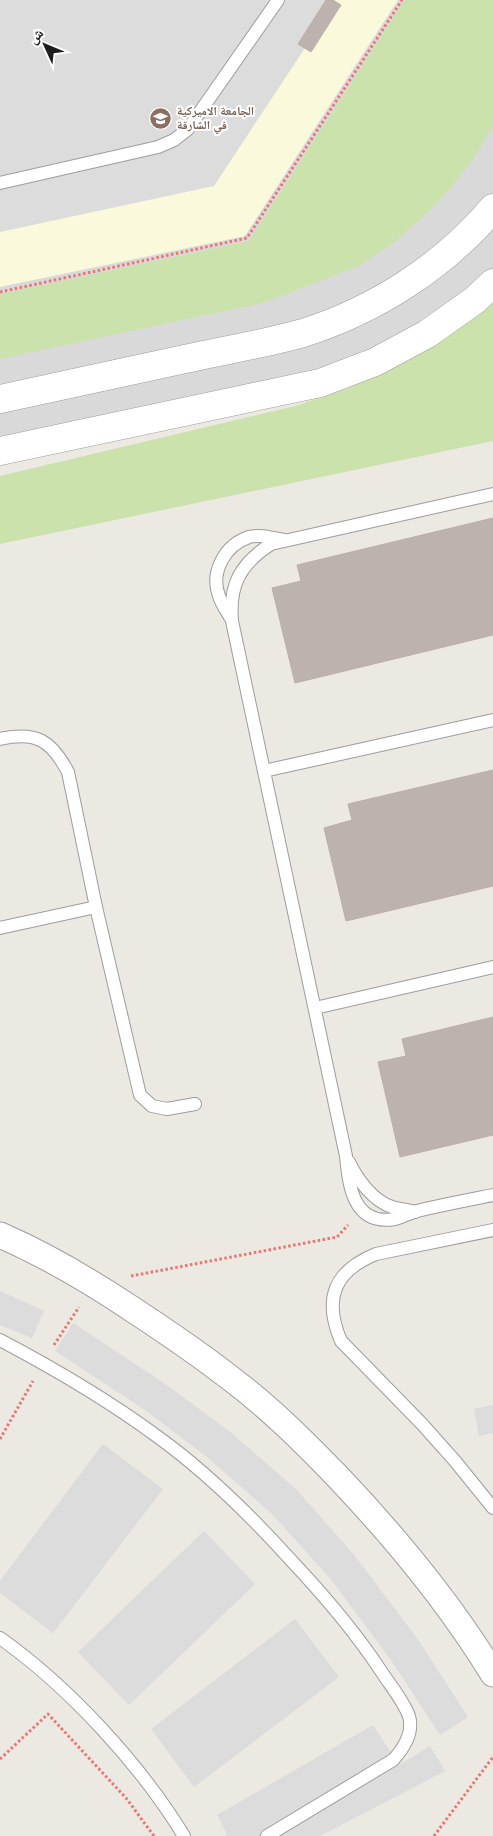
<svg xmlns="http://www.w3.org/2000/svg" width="493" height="1836" font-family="Helvetica,'Noto Naskh Arabic',sans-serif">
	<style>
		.residential { fill: #dad9d9 }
		.education { fill: #fbf9dc }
		.grass { fill: #cbe2ac }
		.parking { fill: #dcdcdc }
		.building { fill: #bcb3af; stroke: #bcaea6 }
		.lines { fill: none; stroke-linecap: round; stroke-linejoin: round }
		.service-casing { stroke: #9d9d9d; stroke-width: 14 }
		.minor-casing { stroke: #9d9d9d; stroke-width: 27 }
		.tertiary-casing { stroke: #9d9d9d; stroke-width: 29 }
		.path { stroke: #ec7573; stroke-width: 3; stroke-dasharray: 2.5 2.5; stroke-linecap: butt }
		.service { stroke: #fff; stroke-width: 12 }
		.minor { stroke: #fff; stroke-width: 25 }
		.tertiary { stroke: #fff; stroke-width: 28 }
		.labels { text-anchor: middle; stroke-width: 4; stroke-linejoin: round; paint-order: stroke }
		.education-label { font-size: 12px; font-weight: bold; fill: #785e54; stroke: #fff; text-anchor: start }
	</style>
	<rect width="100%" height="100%" fill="#ece8e2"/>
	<path class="residential" d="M0,0H493V330L0,439Z"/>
	<path class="education" d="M0,0H398L245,236L0,287Z"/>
	<g class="grass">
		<path d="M405,0H493V126L475,156L451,188L423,217L392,244L359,266L263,303L0,359V294L249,241Z"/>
		<path d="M493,300V441L0,544V476L295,406L349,388L404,362Z"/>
	</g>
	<g class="parking">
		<path d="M0,0H326L299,44L305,48L214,186L0,232Z"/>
		<path d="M0,1291L44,1311L32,1338L0,1325Z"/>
		<path d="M73,1323L164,1383L229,1431L296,1489L355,1556L419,1641L468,1717L440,1735L391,1660L329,1577L272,1514L207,1457L145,1410L55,1351Z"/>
		<path d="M493,1405V1433L479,1436L474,1409Z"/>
		<path d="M103,1444L163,1489L53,1633L0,1593V1581Z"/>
		<path d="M204,1531L255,1584L129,1705L78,1652Z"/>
		<path d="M295,1619L339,1677L194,1787L151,1729Z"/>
		<path d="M373,1725L399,1765L430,1746L445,1771L320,1836H228L217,1815Z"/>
	</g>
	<g class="building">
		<path d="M326,0H333L341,5L311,52L298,44Z"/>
		<path d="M493,518V635L295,683L272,588L301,581L297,565Z"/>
		<path d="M493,770V886L346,921L324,828L352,820L348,804Z"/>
		<path d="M493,1017V1135L400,1157L378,1062L406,1056L402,1039Z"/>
	</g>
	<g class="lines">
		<defs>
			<g id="service">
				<path d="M0,183L158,147L174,140L188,129L278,0"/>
				<path d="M493,494L271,544C240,564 229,585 232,621L346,1156C349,1186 353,1226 395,1219C403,1217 410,1213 417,1211C442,1205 468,1200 493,1195"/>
				<path d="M230,617C226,610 221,603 219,596C210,572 225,545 249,537C260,534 273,538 284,540"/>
				<path d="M0,739C36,731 51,740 68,772L96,907L140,1095L152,1106L167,1109L195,1104"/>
				<path d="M264,771L493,720"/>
				<path d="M0,928L96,907"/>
				<path d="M315,1008L493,967"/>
				<path d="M349,1162C357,1179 373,1201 392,1207C399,1209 408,1210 415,1212"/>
				<path d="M493,1230L376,1254C334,1271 323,1299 341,1341L422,1424L455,1461L493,1508"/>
				<path d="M0,1340C55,1369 108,1400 158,1437C205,1471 248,1513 288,1557C322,1593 354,1630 381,1671C390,1685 403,1700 409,1716C414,1733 404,1748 393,1760L267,1836"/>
				<path d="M0,1638C69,1687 140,1764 184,1836"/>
			</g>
			<path id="minor" d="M0,1235C46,1255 90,1281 132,1309C167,1332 201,1355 234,1381C271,1409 304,1442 337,1476C395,1537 449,1602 493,1674"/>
			<g id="tertiary">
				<path d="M0,399C62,386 123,372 185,359C224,350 265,344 303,333C376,310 444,266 493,208"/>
				<path d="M0,451L320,383L375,362L427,334L475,300L493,283"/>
			</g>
		</defs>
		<use href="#service" class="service-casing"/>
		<use href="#minor" class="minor-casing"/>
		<use href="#tertiary" class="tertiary-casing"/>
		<g class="path">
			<path d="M0,292L247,238L402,0"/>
			<path d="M131,1276L337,1237L348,1225"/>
			<path d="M54,1345L79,1307"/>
			<path d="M0,1439L33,1381"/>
			<path d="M0,1759L48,1714L126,1798L154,1836"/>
			<path d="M434,1836L493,1757"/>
		</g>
		<use href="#service" class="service"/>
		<use href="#minor" class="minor"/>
		<use href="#tertiary" class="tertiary"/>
	</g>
	<defs>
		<symbol id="university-disc" viewBox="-11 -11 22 22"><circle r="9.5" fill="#8d6e63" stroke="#fff"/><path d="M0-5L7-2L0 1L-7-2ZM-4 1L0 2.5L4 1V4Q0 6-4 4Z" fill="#fff"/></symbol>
	</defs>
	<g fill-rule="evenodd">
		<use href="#university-disc" x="148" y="106" width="25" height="25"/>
	</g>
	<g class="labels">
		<g class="education-label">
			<text x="177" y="115">الجامعة الاميركية<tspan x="177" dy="14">في الشارقة</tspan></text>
		</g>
	</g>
	<g transform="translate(45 45) rotate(314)" stroke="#ffffff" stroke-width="4" paint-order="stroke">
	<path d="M0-4L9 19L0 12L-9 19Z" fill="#1c1c1c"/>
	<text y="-8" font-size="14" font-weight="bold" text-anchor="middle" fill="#1c1c1c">ش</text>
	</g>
</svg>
